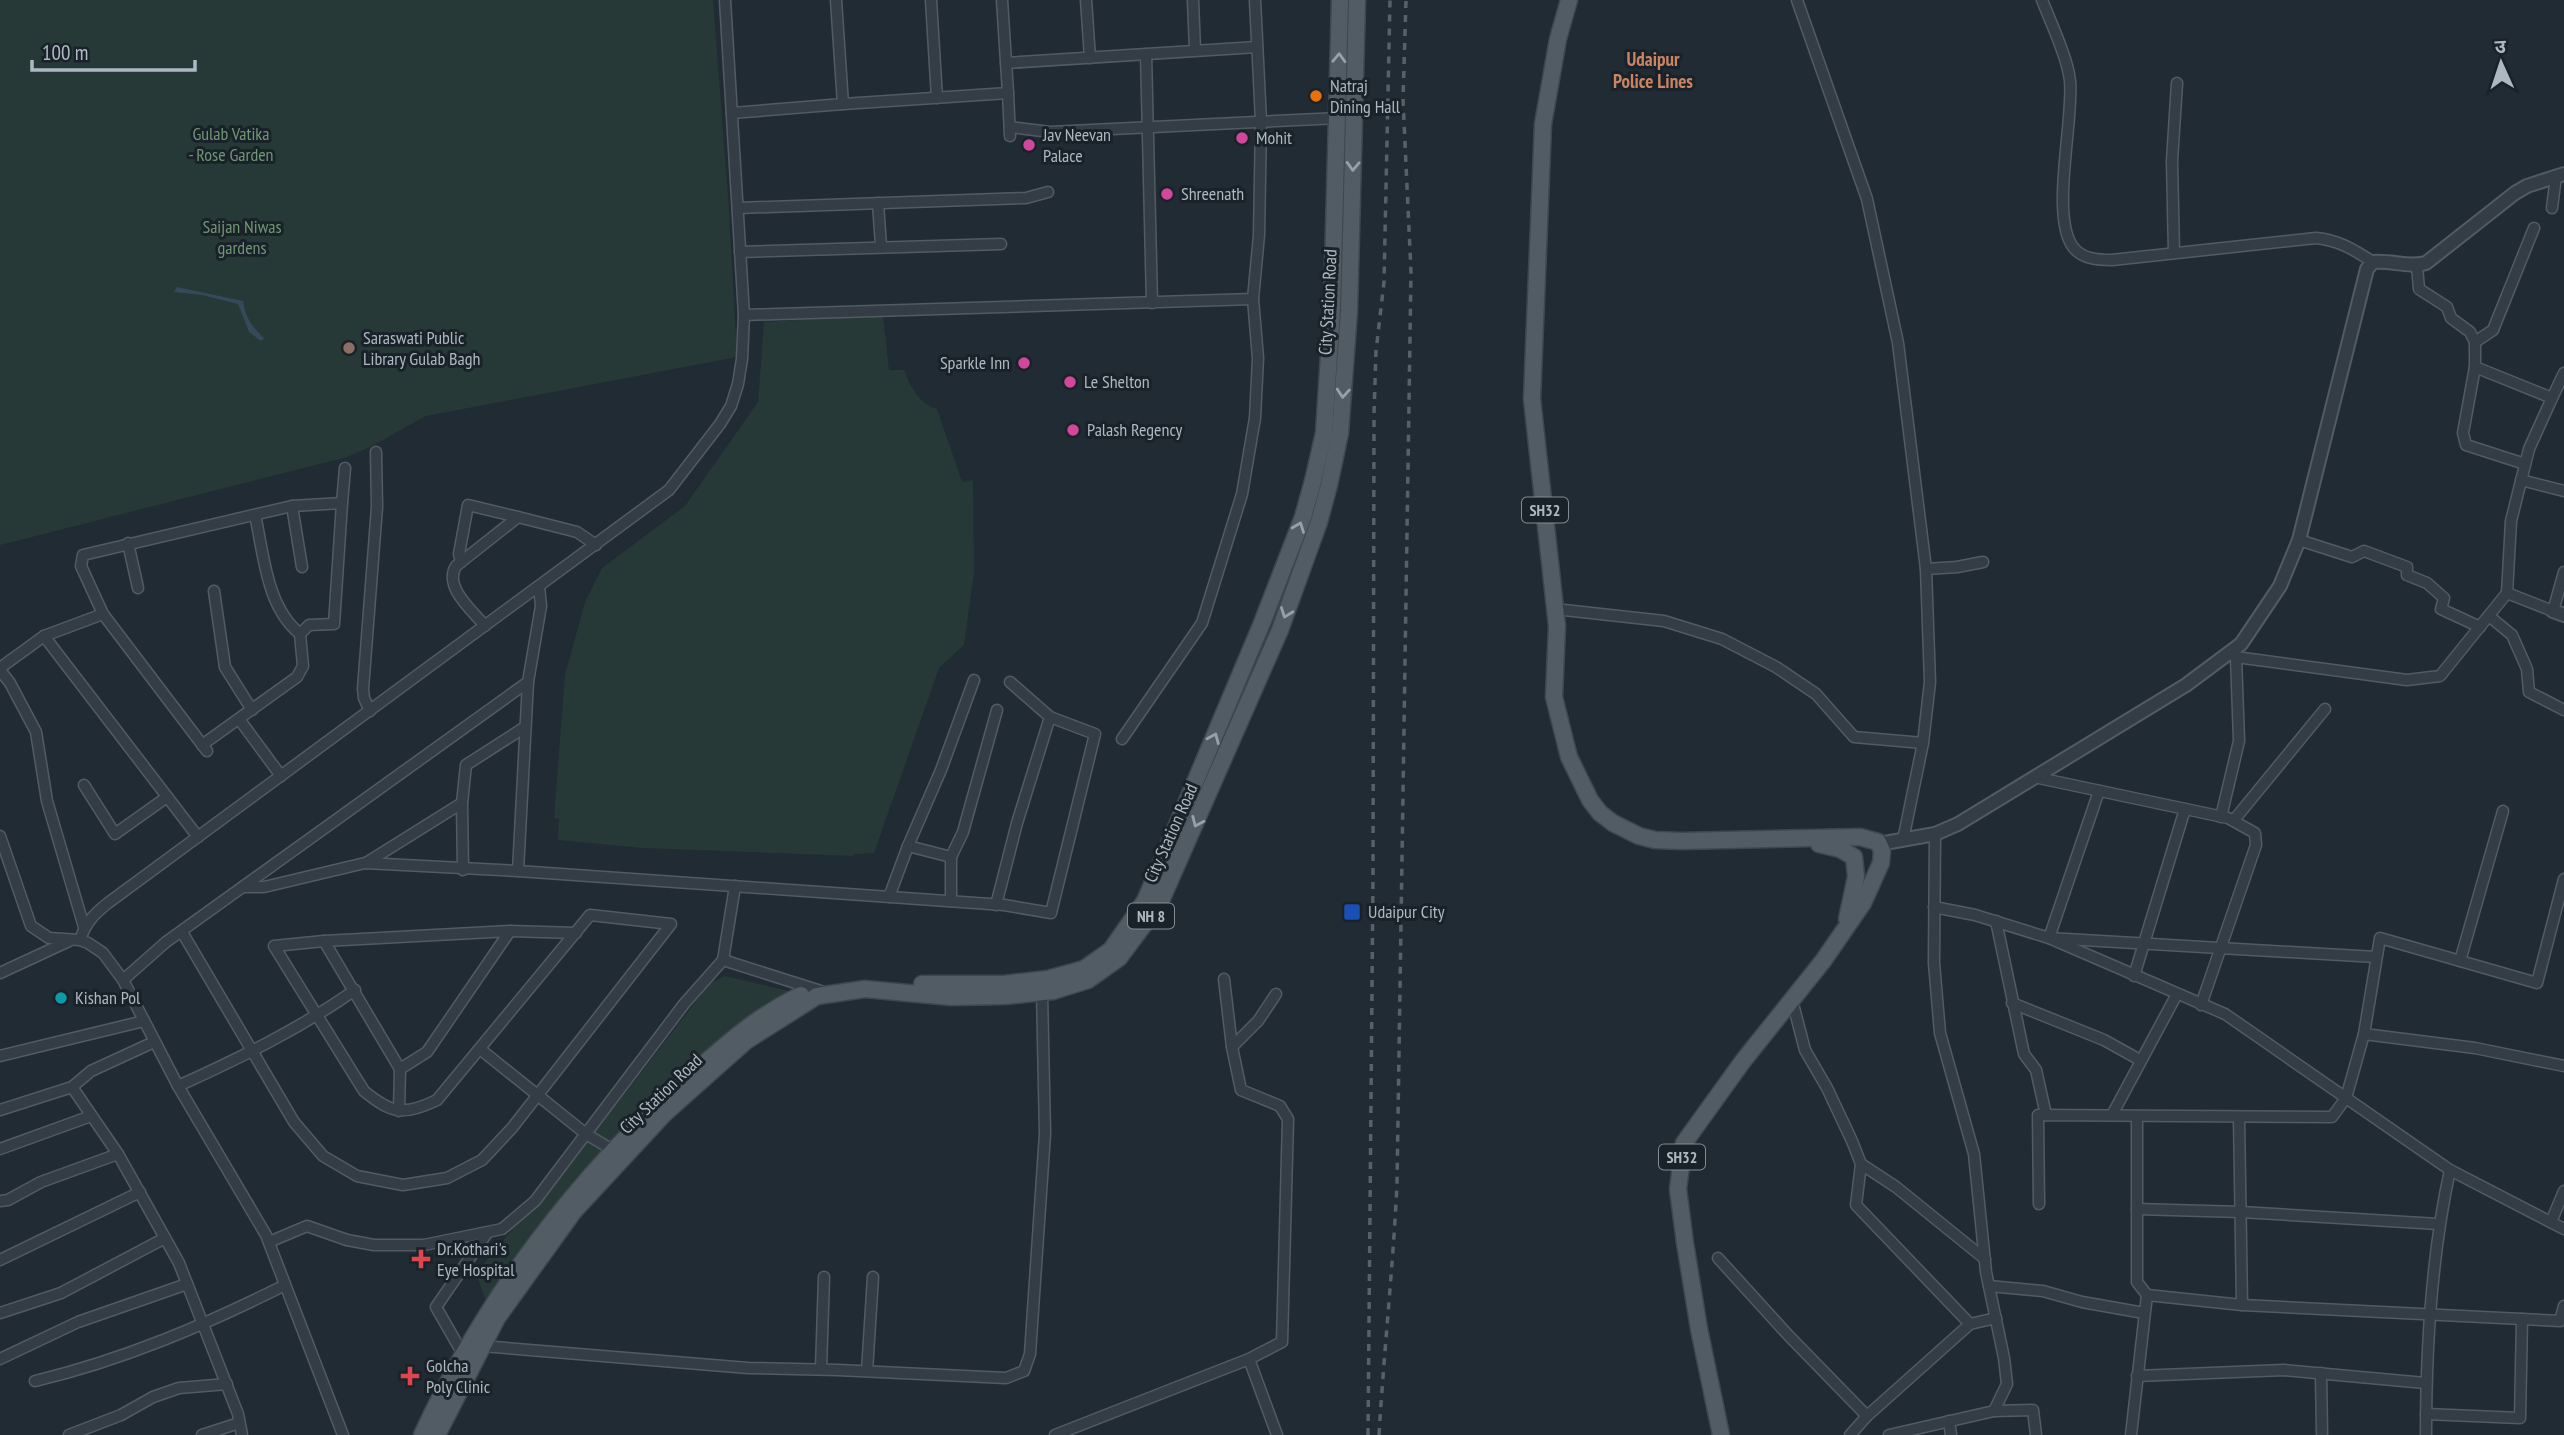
<svg xmlns="http://www.w3.org/2000/svg" width="2564" height="1435" font-family="'PT Sans Narrow','Noto Sans Devanagari',sans-serif">
	<style>
		.green { fill: #263937 }
		.water { fill: #36495a }
		.lines { fill: none; stroke-linecap: round; stroke-linejoin: round }
		.minor-casing { stroke: #525b63; stroke-width: 13 }
		.tertiary-casing { stroke: #525b63; stroke-width: 16 }
		.primary-casing { stroke: #3e464e; stroke-width: 19 }
		.minor { stroke: #343d45; stroke-width: 10 }
		.tertiary { stroke: #343d45; stroke-width: 12 }
		.primary { stroke: #525c65; stroke-width: 16 }
		.rail { stroke: #56616c; stroke-width: 3.5; stroke-dasharray: 7 7; stroke-linecap: butt }
		.oneway { stroke: #97a1ab }
		.food-dot { fill: #e8710a; stroke: #1a2229; stroke-width: 2.5 }
		.hotel-dot { fill: #d1479c; stroke: #1a2229; stroke-width: 2.5 }
		.education-dot { fill: #8d6e63; stroke: #1a2229; stroke-width: 2.5 }
		.transit-dot { fill: #1a4fb4; stroke: #1a2229; stroke-width: 2.5 }
		.culture-dot { fill: #0f9aa8; stroke: #1a2229; stroke-width: 2.5 }
		.health-dot { fill: #e0444e; stroke: #1a2229; stroke-width: 2.5 }
		.labels { text-anchor: middle; stroke-width: 6; stroke-linejoin: round; paint-order: stroke }
		.shield { fill: #1a2229; stroke: #828b94; stroke-width: 2 }
		.shield-label { font-size: 16px; font-weight: bold; fill: #aeb8c2 }
		.poi-label { font-size: 18px; fill: #aeb8c2; stroke: #1a2229; text-anchor: start }
		.park-label { font-size: 18px; fill: #709674; stroke: #1a2229 }
		.street-label { font-size: 18px; fill: #aeb8c2; stroke: #1a2229 }
		.neighbourhood-label { font-size: 19px; font-weight: bold; fill: #c88463; stroke: #1a2229 }
	</style>
	<rect width="100%" height="100%" fill="#212b34"/>
	<g class="green">
		<path d="M0,0H713L729,210L737,357L426,416L370,447L347,457L0,545Z"/>
		<path d="M883,315L889,370H904C910,386 919,404 937,409L962,482L973,480L974,572L964,645L939,668L874,853L854,854L853,856L643,848L558,840L559,819L554,818L565,675L585,602L602,568L685,506L758,402L764,322Z"/>
		<path d="M725,976L793,992L741,1024L671,1078L567,1189L487,1304L478,1279L482,1266L617,1104L710,983Z"/>
	</g>
	<path class="water" d="M177,287L243,301C246,318 251,326 264,338L261,341L249,332L238,304L202,295L174,292Z"/>
	<g class="lines">
		<defs>
			<g id="minor">
				<path d="M931,0L937,98"/>
				<path d="M1086,0L1090,58"/>
				<path d="M1193,0L1195,50"/>
				<path d="M1797,0L1867,199L1898,343L1926,569L1930,682L1923,743L1903,840"/>
				<path d="M2042,0C2051,23 2068,59 2070,81C2074,120 2050,216 2073,247C2082,259 2098,260 2112,260L2316,238C2339,240 2354,250 2373,262"/>
				<path d="M1146,54L1152,303"/>
				<path d="M1006,63L1257,47"/>
				<path d="M1008,93L1010,136"/>
				<path d="M843,104L1008,93L1002,0"/>
				<path d="M732,113L843,104L836,0"/>
				<path d="M1010,127L1050,132L1339,118"/>
				<path d="M878,203L881,246"/>
				<path d="M738,208L1026,198L1048,192"/>
				<path d="M2552,208L2556,176"/>
				<path d="M740,252L1001,244"/>
				<path d="M2174,253L2172,161L2177,83"/>
				<path d="M2417,266L2419,289L2447,307L2451,318L2470,332L2475,342V367L2552,398L2529,449L2511,521L2507,593"/>
				<path d="M744,315L1253,299"/>
				<path d="M2475,342L2493,330L2534,228"/>
				<path d="M2475,367L2463,433L2466,445L2525,464"/>
				<path d="M2552,398L2564,373"/>
				<path d="M2521,480L2564,491"/>
				<path d="M342,503L345,468"/>
				<path d="M292,506L302,567"/>
				<path d="M2299,540L2352,557L2364,551L2407,567V575L2427,583L2444,598L2441,609L2480,627"/>
				<path d="M128,543L138,588"/>
				<path d="M461,562L459,554L468,505L518,517"/>
				<path d="M1926,569L1957,567L1983,562"/>
				<path d="M214,591L225,667L252,710"/>
				<path d="M1555,609L1664,621L1722,639L1776,667L1816,694L1854,737L1923,743"/>
				<path d="M2489,616L2512,635L2527,669L2529,692L2564,710"/>
				<path d="M485,626C473,611 443,587 456,566L518,517L577,532L596,545"/>
				<path d="M44,636L198,837"/>
				<path d="M2231,653L2236,657L2407,680L2440,676L2507,593L2553,611L2564,572"/>
				<path d="M0,668L44,636L103,614"/>
				<path d="M0,670L10,683L36,732L47,801L84,927"/>
				<path d="M528,682L518,871L1004,905L1051,913L1095,734L1050,717L1010,682"/>
				<path d="M370,711L364,698L363,689L377,507L376,452"/>
				<path d="M239,719L281,776"/>
				<path d="M1122,739L1202,623L1242,494L1255,418L1258,358L1253,299L1259,235L1261,121L1255,0"/>
				<path d="M202,745L297,677L303,666L300,634C266,606 264,555 255,515"/>
				<path d="M207,751L103,614L81,566L83,555L292,506L342,503L334,624L309,625L300,634"/>
				<path d="M2034,777L2228,818L2255,833L2256,845L2201,1005"/>
				<path d="M84,785L115,834L167,797"/>
				<path d="M2099,791L2049,938L2376,957"/>
				<path d="M462,803L463,870"/>
				<path d="M2221,817L2239,741L2236,657"/>
				<path d="M2234,820L2325,709"/>
				<path d="M1935,834L1934,963L1940,1033L1974,1154L1986,1272L2004,1358L2007,1384L1994,1411"/>
				<path d="M0,836L31,926L49,938L80,940L88,943L103,953L123,980L178,1086L266,1235L343,1435"/>
				<path d="M908,846L941,770L974,680"/>
				<path d="M951,857V901"/>
				<path d="M366,863L462,803L466,765L525,727"/>
				<path d="M2564,879L2537,983L2380,938L2364,1034L2475,1048L2564,1066"/>
				<path d="M243,887H264L365,863L518,871"/>
				<path d="M889,897L908,846L951,857L963,832L997,710"/>
				<path d="M996,905L1017,823L1050,717"/>
				<path d="M1934,907L1975,915L2049,938L2225,1014L2450,1170L2564,1229"/>
				<path d="M1996,921L2024,1054L2036,1070L2046,1115"/>
				<path d="M510,931L576,933"/>
				<path d="M182,932L294,1122L323,1156L357,1176L403,1185L447,1178L482,1160L512,1128L671,924L590,915L437,1100C404,1116 392,1114 364,1091L274,946L324,941L510,931L427,1052L400,1069"/>
				<path d="M80,940C86,922 94,914 108,903L669,490L720,424L731,406L738,384L742,359L744,315L725,0"/>
				<path d="M324,941L400,1069L399,1111"/>
				<path d="M723,960L735,886"/>
				<path d="M2460,961L2503,811"/>
				<path d="M0,973L69,941"/>
				<path d="M2134,976L2185,809"/>
				<path d="M1224,979L1232,1047L1258,1021L1276,994"/>
				<path d="M123,980L166,942L528,682L541,606L539,587"/>
				<path d="M1792,1000L1805,1050L1827,1088L1852,1141L1861,1164L1856,1205L1970,1324"/>
				<path d="M2012,1003L2104,1040L2140,1060"/>
				<path d="M1232,1047L1241,1090L1280,1106L1288,1119L1282,1342L1249,1359L1277,1435"/>
				<path d="M480,1049L586,1134L616,1152"/>
				<path d="M0,1056L144,1021"/>
				<path d="M178,1086C240,1058 299,1029 355,990"/>
				<path d="M72,1087L118,1154L179,1263L238,1414L242,1435"/>
				<path d="M0,1110L72,1087L91,1071L154,1042"/>
				<path d="M2112,1115L2177,994"/>
				<path d="M2239,1117L2242,1305"/>
				<path d="M0,1149L91,1116"/>
				<path d="M1861,1164L1896,1187L1985,1259"/>
				<path d="M0,1201L8,1200L41,1182L118,1154"/>
				<path d="M2039,1204L2038,1115L2332,1117L2346,1098L2364,1034"/>
				<path d="M2137,1209L2241,1212L2438,1224"/>
				<path d="M2551,1222L2564,1191"/>
				<path d="M269,1242L307,1226L347,1240L374,1245H424L502,1229L535,1201L684,1004L723,960L827,993"/>
				<path d="M1718,1258L1788,1335L1867,1416"/>
				<path d="M0,1260L140,1192"/>
				<path d="M1989,1286L2043,1291L2082,1302L2144,1313"/>
				<path d="M2147,1295L2242,1305L2560,1321L2564,1306"/>
				<path d="M0,1313L61,1293L165,1238"/>
				<path d="M482,1346L748,1368L838,1370L1006,1378L1024,1371L1030,1354L1045,1134L1042,992"/>
				<path d="M464,1356L436,1307L487,1233"/>
				<path d="M0,1359L78,1322L187,1284"/>
				<path d="M821,1369L824,1277"/>
				<path d="M867,1371L873,1277"/>
				<path d="M2321,1373L2322,1433"/>
				<path d="M2137,1376L2284,1370L2425,1383"/>
				<path d="M35,1381C123,1360 205,1325 285,1285"/>
				<path d="M2426,1414L2520,1418L2522,1319"/>
				<path d="M1949,1421L1951,1435"/>
				<path d="M69,1435L121,1415L153,1397L179,1388L227,1384"/>
				<path d="M202,1435L239,1423"/>
				<path d="M1055,1435L1249,1359"/>
				<path d="M1850,1435L1867,1416L1970,1324L1996,1318"/>
				<path d="M1889,1435L1994,1411L2033,1410L2036,1435"/>
				<path d="M2131,1435L2147,1295L2137,1282V1116"/>
				<path d="M2426,1435C2426,1346 2431,1257 2450,1170"/>
			</g>
			<g id="tertiary">
				<path d="M2553,611L2564,615"/>
				<path d="M1879,844L1935,834L1958,824L2186,685L2241,644L2280,586L2299,540L2367,269L2373,262C2391,260 2409,268 2426,263L2515,193L2527,186L2564,174"/>
			</g>
			<g id="primary">
				<path d="M1569,0L1558,39L1543,124L1532,399L1557,626L1554,697L1569,757L1590,800L1600,813L1613,823L1639,836L1655,840L1681,841L1860,837L1878,842L1882,851L1881,863L1863,903L1823,961L1743,1061L1684,1143L1678,1189L1685,1243L1699,1329L1721,1435"/>
				<path d="M1819,844L1840,849L1854,857L1856,877L1847,919"/>
				<path d="M922,984H1004L1048,979L1084,969L1111,950L1145,901L1262,623L1303,517L1313,481L1324,433L1332,308L1340,0"/>
				<path d="M422,1435C485,1298 577,1176 690,1076C725,1045 758,1015 801,995"/>
				<path d="M437,1435L497,1318L574,1211L664,1114L746,1041L817,996L865,989L951,997L1005,996L1053,991L1088,980L1119,958L1160,903L1280,630L1319,522L1329,485L1340,433L1349,311L1357,0"/>
			</g>
		</defs>
		<use href="#minor" class="minor-casing"/>
		<use href="#tertiary" class="tertiary-casing"/>
		<use href="#primary" class="primary-casing"/>
		<use href="#minor" class="minor"/>
		<use href="#tertiary" class="tertiary"/>
		<use href="#primary" class="primary"/>
		<g class="rail">
			<path d="M1368,1435L1373,876L1374,414L1376,351L1384,282L1390,0"/>
			<path d="M1379,1435C1384,1351 1393,1268 1397,1184L1411,272L1403,100L1406,0"/>
		</g>
	</g>
	<defs><path id="oneway-chevron" d="M-2-3.5L2.5 0L-2 3.5" fill="none" stroke-width="1.6" stroke-linecap="round" stroke-linejoin="round" transform="scale(1.75)"/></defs>
	<g class="oneway">
		<use href="#oneway-chevron" transform="translate(1339 58) rotate(-88)"/>
		<use href="#oneway-chevron" transform="translate(1353 166) rotate(92)"/>
		<use href="#oneway-chevron" transform="translate(1343 393) rotate(94)"/>
		<use href="#oneway-chevron" transform="translate(1299 527) rotate(-69)"/>
		<use href="#oneway-chevron" transform="translate(1286 613) rotate(110)"/>
		<use href="#oneway-chevron" transform="translate(1214 738) rotate(-67)"/>
		<use href="#oneway-chevron" transform="translate(1197 822) rotate(114)"/>
	</g>
	<circle class="food-dot" cx="1316" cy="96" r="7"/>
	<g class="hotel-dot">
		<circle cx="1242" cy="138" r="7"/>
		<circle cx="1029" cy="145" r="7"/>
		<circle cx="1167" cy="194" r="7"/>
		<circle cx="1024" cy="363" r="7"/>
		<circle cx="1070" cy="382" r="7"/>
		<circle cx="1073" cy="430" r="7"/>
	</g>
	<circle class="education-dot" cx="349" cy="348" r="7"/>
	<rect class="transit-dot" x="1343" y="903" width="18" height="18" rx="3.5"/>
	<circle class="culture-dot" cx="61" cy="998" r="7"/>
	<g class="health-dot">
		<path d="M417.5 1248.5h7v7h7v7h-7v7h-7v-7h-7v-7h7z"/>
		<path d="M406.5 1365.5h7v7h7v7h-7v7h-7v-7h-7v-7h7z"/>
	</g>
	<g class="labels">
		<g class="shield">
			<rect x="1522" y="497.5" width="46" height="25" rx="5"/>
			<rect x="1128" y="903.5" width="46" height="25" rx="5"/>
			<rect x="1659" y="1144.5" width="46" height="25" rx="5"/>
		</g>
		<g class="shield-label">
			<text x="1545" y="516">SH32</text>
			<text x="1151" y="922">NH 8</text>
			<text x="1682" y="1163">SH32</text>
		</g>
		<g class="poi-label">
			<text x="1330" y="92">Natraj<tspan x="1330" dy="21">Dining Hall</tspan></text>
			<text x="1043" y="141">Jav Neevan<tspan x="1043" dy="21">Palace</tspan></text>
			<text x="1256" y="144">Mohit</text>
			<text x="1181" y="200">Shreenath</text>
			<text x="363" y="344">Saraswati Public<tspan x="363" dy="21">Library Gulab Bagh</tspan></text>
			<text x="1010" y="369" text-anchor="end">Sparkle Inn</text>
			<text x="1084" y="388">Le Shelton</text>
			<text x="1087" y="436">Palash Regency</text>
			<text x="1368" y="918">Udaipur City</text>
			<text x="75" y="1004">Kishan Pol</text>
			<text x="437" y="1255">Dr.Kothari's<tspan x="437" dy="21">Eye Hospital</tspan></text>
			<text x="426" y="1372">Golcha<tspan x="426" dy="21">Poly Clinic</tspan></text>
		</g>
		<g class="park-label">
			<text x="231" y="140">Gulab Vatika<tspan x="231" dy="21">- Rose Garden</tspan></text>
			<text x="242" y="233">Saijan Niwas<tspan x="242" dy="21">gardens</tspan></text>
		</g>
		<g class="street-label">
			<text transform="translate(1328 302) rotate(-87)" y="6">City Station Road</text>
			<text transform="translate(1171 833) rotate(-66)" y="6">City Station Road</text>
			<text transform="translate(661 1094) rotate(-44)" y="6">City Station Road</text>
		</g>
		<g class="neighbourhood-label">
			<text x="1653" y="66">Udaipur<tspan x="1653" dy="22">Police Lines</tspan></text>
		</g>
	</g>
	<g transform="translate(2501 63) rotate(357)" stroke="#1a2229" stroke-width="5" paint-order="stroke">
	<path d="M0-5L12 26L0 18L-12 26Z" fill="#aeb8c2"/>
	<text y="-10" font-size="19" font-weight="bold" text-anchor="middle" fill="#aeb8c2">उ</text>
	</g>
	<path d="M32 60v10h163v-10" fill="none" stroke="#aeb8c2" stroke-width="3.5"/>
	<text x="42" y="60" font-size="21" fill="#aeb8c2" stroke="#1a2229" stroke-width="5" paint-order="stroke">100 m</text>
</svg>
